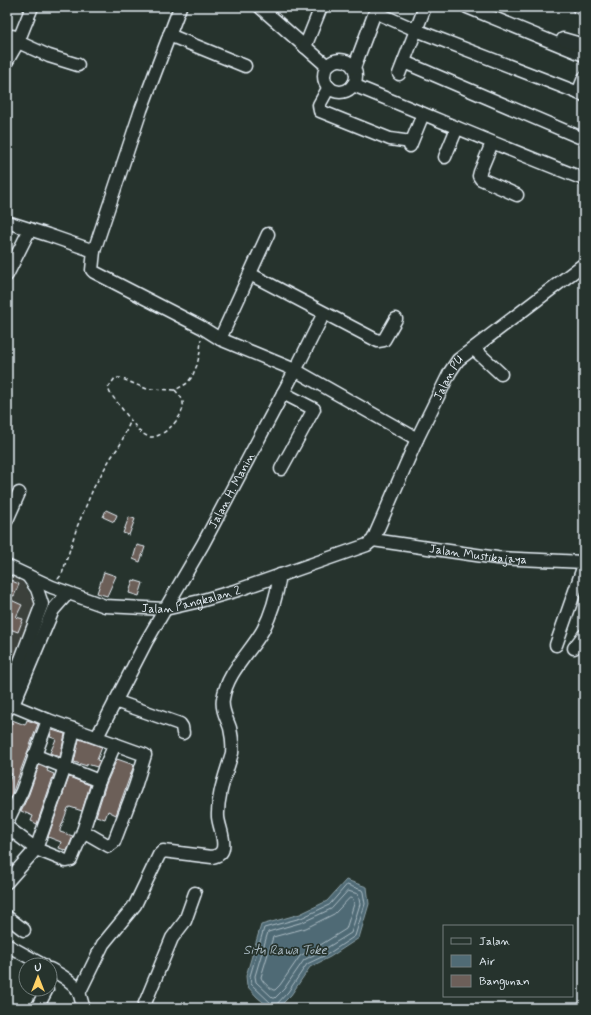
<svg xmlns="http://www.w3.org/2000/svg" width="591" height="1015" font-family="Mynerve,sans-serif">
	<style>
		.built { fill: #3b403a }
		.water { fill: #506b75; stroke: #8da1a9 }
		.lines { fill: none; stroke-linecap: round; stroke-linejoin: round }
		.shore { stroke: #abbbc4; stroke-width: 1 }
		.building { fill: #6c5f59; stroke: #e8f1f8 }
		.minor-casing { stroke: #e8f1f8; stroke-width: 15 }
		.path { stroke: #e8f1f8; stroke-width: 1.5; stroke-dasharray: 4 3; stroke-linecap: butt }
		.minor { stroke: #26332d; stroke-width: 12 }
		.labels { text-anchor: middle; stroke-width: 3.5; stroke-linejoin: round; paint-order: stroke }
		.street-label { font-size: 12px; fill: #e8f1f8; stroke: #26332d }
		.water-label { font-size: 13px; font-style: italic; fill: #abbbc4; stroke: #26332d }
	</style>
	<rect width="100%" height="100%" fill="#26332d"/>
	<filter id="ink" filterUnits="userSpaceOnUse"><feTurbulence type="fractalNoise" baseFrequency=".025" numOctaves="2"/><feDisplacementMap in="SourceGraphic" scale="8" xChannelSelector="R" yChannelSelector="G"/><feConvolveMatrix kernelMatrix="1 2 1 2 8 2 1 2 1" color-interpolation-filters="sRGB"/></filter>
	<g filter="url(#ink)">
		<path class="built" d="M7,570L19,575L39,610L7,683Z"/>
		<path class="water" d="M346,880L367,887L369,904L359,938L330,957L310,967L291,995L278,1008L269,1007L257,997L247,986L246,976L261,925L300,914L327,901Z"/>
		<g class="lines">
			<g class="shore">
				<path d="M347,885L362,890L363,892L365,904L355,936L328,954L307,964L288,992L276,1005H273L251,984L250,976L264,928L301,918L329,905Z"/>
				<path d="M348,891L358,894L360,904L351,933L325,949L304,960L284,989L275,998H273L256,982L255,976L268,932L303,922L331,909Z"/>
				<path d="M350,898L353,899L354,904L346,929L322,944L300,956L280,985L275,990H273C269,987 262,982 261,977L273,937L306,928L334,914Z"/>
			</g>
		</g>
		<g class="building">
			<path d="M106,510L117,515L114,522L103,517Z"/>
			<path d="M129,517L135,519L129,535L123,533Z"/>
			<path d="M137,545L145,547L140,562L133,559Z"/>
			<path d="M104,572L116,576L107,596L97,593Z"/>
			<path d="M7,579L19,584L14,596L7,594Z"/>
			<path d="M133,580L143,583L139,596L129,593Z"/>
			<path d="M11,600L22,605L16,617L23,619L18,632L7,628V608Z"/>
			<path d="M12,720L25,725L27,720L38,724L10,799L7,797V786L12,774L7,772V736Z"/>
			<path d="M52,730L65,734L60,757L50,753L56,739L50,737Z"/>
			<path d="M79,739L102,747L97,760L100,761L97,767L87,764V766L74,762Z"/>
			<path d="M117,759L134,765L116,815L108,811L105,819L96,816L106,784Z"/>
			<path d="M39,765L48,769L47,771L54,774L37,824L31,821L33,816L21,811L29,794Z"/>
			<path d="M69,777L90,785L82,811L70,807L68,808L60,830V832L73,836L67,851L59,848L61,842L48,837Z"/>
		</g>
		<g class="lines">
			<defs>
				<g id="minor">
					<path d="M180,7L141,110L94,251L92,270L94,272L201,327L220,339L295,370L417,439"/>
					<path d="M260,7L327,66"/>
					<path d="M467,7L584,55"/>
					<path d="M578,7L584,9"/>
					<path d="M375,12L416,30L584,95"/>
					<path d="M169,35L245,66"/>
					<path d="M563,39L584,45"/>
					<path d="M18,42L49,56L78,65"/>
					<path d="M7,44L12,36L16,37L18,42"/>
					<path d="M305,47L321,7"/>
					<circle cx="340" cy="76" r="16"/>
					<path d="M7,61L18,42L32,7"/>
					<path d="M404,62L584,139"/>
					<path d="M354,68L377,7"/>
					<path d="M399,74L425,7"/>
					<path d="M353,85C430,116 506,149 584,179"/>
					<path d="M329,87L319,105L320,111L390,139L411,142"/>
					<path d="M578,93L584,78"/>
					<path d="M492,143L480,172L479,176L481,179L517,195"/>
					<path d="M410,146L423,114"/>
					<path d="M445,157L457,128"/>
					<path d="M7,222L48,235L94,251"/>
					<path d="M250,274L378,341L384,340L396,319"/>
					<path d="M7,275L30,229"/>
					<path d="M220,339L268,234"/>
					<path d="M474,349L501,374"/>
					<path d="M281,469L314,409L283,393"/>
					<path d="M7,520L19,493"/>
					<path id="s1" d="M373,540L497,558L584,562"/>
					<path id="s2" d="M7,566L52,587L105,606L165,609L200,601L238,590L367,545L373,540L417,439L450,372L458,360L584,264"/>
					<path d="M556,645L584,565"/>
					<path d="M574,648L584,635"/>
					<path d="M7,696L42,604L37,589L28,576"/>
					<path d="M115,701L180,724L182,727L183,733"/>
					<path d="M7,703L48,720L145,755L135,787L114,842L109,846L83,831"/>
					<path d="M7,710L13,705L53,610L68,593"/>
					<path id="s3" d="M97,737L146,642L203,544L299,363L323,315"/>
					<path d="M34,755L99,781"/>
					<path d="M7,822L22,791L48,720"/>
					<path d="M7,827L36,849L66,861L71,860L83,831L99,781L115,744"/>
					<path d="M7,882L36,849L65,767L74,729"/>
					<path d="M7,917L24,930"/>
					<path d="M7,945L43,965"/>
					<path d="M50,969C59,974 72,981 78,990C81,996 81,1002 84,1008"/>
					<path d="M79,993L103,944L135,905L159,855L163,851L212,857C217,856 222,854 223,848C225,838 219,827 218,817C217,795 226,774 232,753C233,744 232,737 230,728C227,719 221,709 223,699C227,672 250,653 263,630C272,613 277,594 280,575"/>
					<path d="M37,1008L47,989"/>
					<path d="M143,1008L172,938L185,921L195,893"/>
				</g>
			</defs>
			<use href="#minor" class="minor-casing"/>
			<g class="path">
				<path d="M175,390C178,394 183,398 183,403C185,416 164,438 150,437C146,436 143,434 139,431L110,393L108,388L115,378H120L147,389L175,390L186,384L192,377L197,365L200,352L201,339"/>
				<path d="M58,579L62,574L77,527L94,487L110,459L120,445L131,420"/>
			</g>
			<use href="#minor" class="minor"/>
		</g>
	</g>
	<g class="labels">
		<g class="street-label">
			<text dy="4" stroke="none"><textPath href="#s2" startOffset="565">Jalan PU</textPath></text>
			<text dy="4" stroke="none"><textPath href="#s3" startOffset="281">Jalan H. Manin</textPath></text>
			<text dy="4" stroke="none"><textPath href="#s1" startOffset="106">Jalan Mustikajaya</textPath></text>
			<text dy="4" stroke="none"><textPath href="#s2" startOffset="193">Jalan Pangkalan 2</textPath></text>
		</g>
		<g class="water-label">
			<text x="285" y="954">Situ Rawa Toke</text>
		</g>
	</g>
	<rect width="591" height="1015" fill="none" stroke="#26332d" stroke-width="24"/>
	<rect x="12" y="12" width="567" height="991" fill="none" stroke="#e8f1f8" stroke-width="1.5" filter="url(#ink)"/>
	<rect x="443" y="925" width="130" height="72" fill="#26332d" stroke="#747f7e"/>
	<rect x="451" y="938" width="20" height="6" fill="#26332d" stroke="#747f7e"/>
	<text x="479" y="945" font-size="12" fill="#e8f1f8">Jalan</text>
	<rect x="451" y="955" width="20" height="12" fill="#506b75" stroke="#747f7e"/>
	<text x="479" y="965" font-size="12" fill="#e8f1f8">Air</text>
	<rect x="451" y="975" width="20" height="12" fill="#6c5f59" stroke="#747f7e"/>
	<text x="479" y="985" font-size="12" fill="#e8f1f8">Bangunan</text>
	<g transform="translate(38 977)"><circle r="19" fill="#26332d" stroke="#747f7e"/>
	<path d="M0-3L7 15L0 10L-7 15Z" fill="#ffd166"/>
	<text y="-6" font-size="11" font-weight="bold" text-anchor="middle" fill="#e8f1f8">U</text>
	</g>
</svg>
